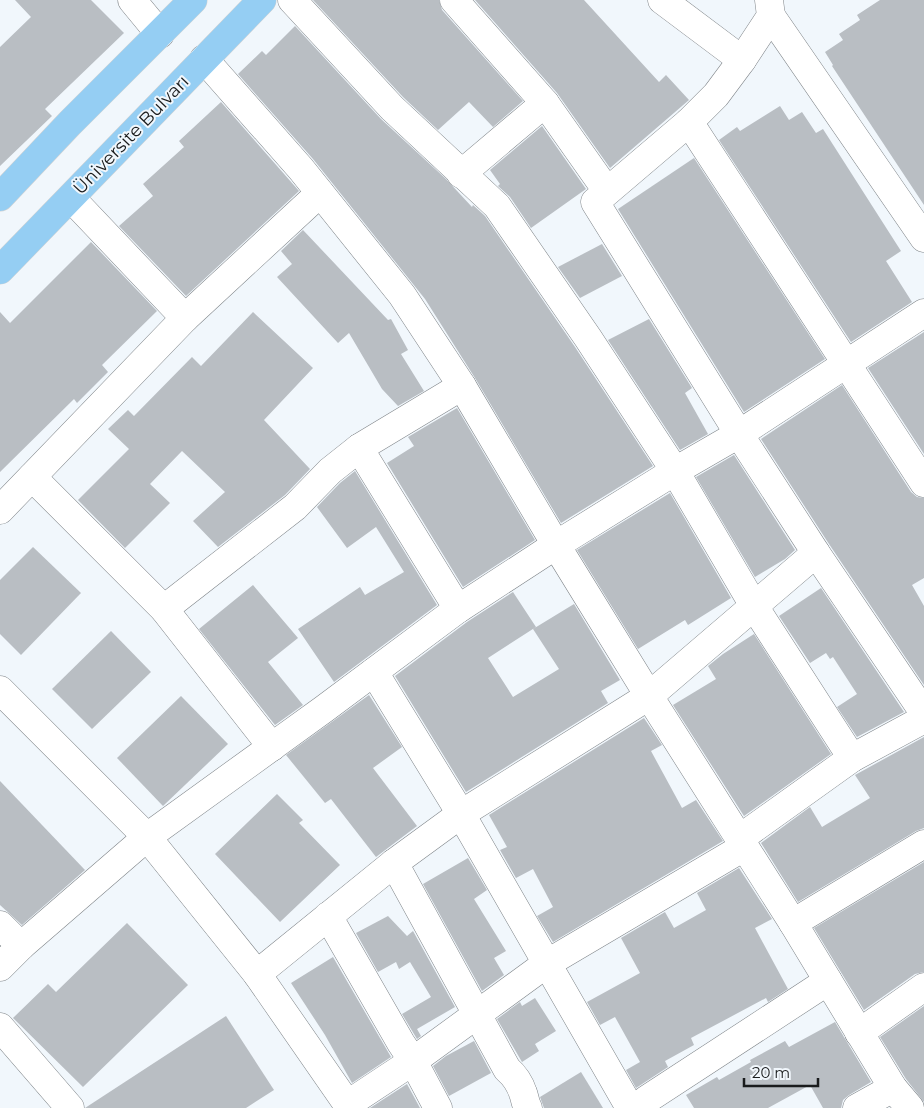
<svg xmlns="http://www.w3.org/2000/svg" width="924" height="1108" font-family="Montserrat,sans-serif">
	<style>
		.building { fill: #b9bec3 }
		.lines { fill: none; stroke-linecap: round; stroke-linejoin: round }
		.minor-casing { stroke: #7f8488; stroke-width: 29 }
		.major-casing { stroke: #d1d2d2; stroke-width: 29 }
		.minor { stroke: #fff; stroke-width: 28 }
		.major { stroke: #95cef3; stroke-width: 28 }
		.labels { text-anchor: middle; stroke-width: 4; stroke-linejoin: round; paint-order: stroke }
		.street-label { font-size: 18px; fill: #1a1c1d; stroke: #f1f7fc }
	</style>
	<rect width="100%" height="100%" fill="#f1f7fc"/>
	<g class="building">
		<path d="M15,0H91L124,33L45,109L52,116L0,166V47L31,17Z"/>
		<path d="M313,0H439L442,10L523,101L493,127L469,102L438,130L403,97Z"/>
		<path d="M475,0H584L659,82L666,75L689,100L610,168L557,93Z"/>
		<path d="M880,0H924V205L832,66L833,65L825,52L843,40L839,34L860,20L857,15Z"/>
		<path d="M295,26L381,119L446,179L472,207L473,205L485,216L575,347L653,466L561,523L475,378L425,299L313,159L238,74L262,51L266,55Z"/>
		<path d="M221,102L299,191L186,296L119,226L153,196L143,184L184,147L179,141Z"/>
		<path d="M780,106L789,120L802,112L816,133L823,129L901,251L886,261L912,302L851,342L719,140L737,127L740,131Z"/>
		<path d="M542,126L586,189L531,228L510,197L498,186L500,184L490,170Z"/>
		<path d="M694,158L825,359L744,412L618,209Z"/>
		<path d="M303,230L388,320L391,319L408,350L401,354L424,391L398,406L382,389L349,333L338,343L277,277L292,264L281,251Z"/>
		<path d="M91,242L157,311L102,365L108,372L77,403L74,399L0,472V312L10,323Z"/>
		<path d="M602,244L622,276L580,298L558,267Z"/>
		<path d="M253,312L313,368L264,420L310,469L285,495L218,547L193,521L225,492L182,451L150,484L170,503L125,548L78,500L129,449L108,429L128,410L134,416L192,357L201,366Z"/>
		<path d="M649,319L692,388L685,393L708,434L680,450L608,340Z"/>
		<path d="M924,332V454L868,368Z"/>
		<path d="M842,385L911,492L917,497L924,498V578L912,585L924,606V685L829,544L761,439Z"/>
		<path d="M457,408L535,540L463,587L387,463L414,446L408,437Z"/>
		<path d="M734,455L795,550L785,559L755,577L696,477Z"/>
		<path d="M355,471L437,605L334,682L298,629L360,587L365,595L404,572L376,527L347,548L317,507L340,483Z"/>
		<path d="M670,493L731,598L688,625L685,620L638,649L577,550Z"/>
		<path d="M33,547L81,593L21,655L0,634V580Z"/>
		<path d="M253,585L298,638L268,662L303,705L275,725L199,629Z"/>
		<path d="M821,588L904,712L857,737L837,707L857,694L833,657L830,659L826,653L810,663L779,616Z"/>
		<path d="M513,592L536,627L488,658L513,697L559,669L533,629L574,604L620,680L601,691L608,703L466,792L395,676L467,622Z"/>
		<path d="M111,631L151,672L92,729L52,689Z"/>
		<path d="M754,634L831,754L744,816L673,705L716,679L708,666L723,654Z"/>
		<path d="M369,695L402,747L373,768L417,826L376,857L331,799L325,803L286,755Z"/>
		<path d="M181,696L228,744L163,806L117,758Z"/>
		<path d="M644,718L662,745L651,751L682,808L696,800L723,841L553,942L537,916L553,907L533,869L516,878L500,850L507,847L489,815Z"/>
		<path d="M924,737V828L916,831L798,902L761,843L810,807L822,827L870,798L855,775Z"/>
		<path d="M0,781L85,870L22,925L0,905Z"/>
		<path d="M277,794L303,820L299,823L340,865L280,922L215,854Z"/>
		<path d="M468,858L487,890L474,899L506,951L494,958L504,975L482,991L423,884Z"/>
		<path d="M924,862V972L915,974L864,1010L814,928Z"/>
		<path d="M739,868L772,919L755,928L788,989L768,1002L766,998L691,1038L694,1045L665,1061L668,1067L636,1088L626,1070L640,1062L615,1017L600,1025L587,1002L640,973L621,938L665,912L674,928L706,910L697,893Z"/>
		<path d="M388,916L407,936L413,931L455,1007L417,1029L421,1036L417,1039L402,1014L431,997L410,962L399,969L396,962L378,972L356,933Z"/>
		<path d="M127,923L188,985L83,1087L13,1018L48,984L56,992Z"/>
		<path d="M333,957L391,1057L352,1083L325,1035L291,983Z"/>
		<path d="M535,998L556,1031L535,1044L539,1051L522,1062L497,1019L520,1002L522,1006Z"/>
		<path d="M924,1006V1102L906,1079L880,1037Z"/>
		<path d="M226,1016L274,1090L246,1108H85Z"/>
		<path d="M835,1022L871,1082L849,1095L843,1100L841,1108H823L810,1085L768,1108H694L686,1095L717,1077L719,1080L751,1062L750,1060L785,1041L789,1047Z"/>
		<path d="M474,1041L491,1073L449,1096L433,1066L446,1056Z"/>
		<path d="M581,1072L603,1108H544L540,1097Z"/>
		<path d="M407,1084L420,1108H370Z"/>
	</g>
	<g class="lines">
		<defs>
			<g id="minor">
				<path d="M132,0L160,34"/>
				<path d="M292,0L392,108L497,206L588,338L675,471L754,606L852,758"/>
				<path d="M454,0L545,103L607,191"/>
				<path d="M662,0L742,60"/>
				<path d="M769,0L771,16L742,60L716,95L689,122L595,202L739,434L816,553"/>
				<path d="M771,16L924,238"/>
				<path d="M204,59L301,169L402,295L462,386L556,545L649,696L793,923L893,1088L910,1108"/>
				<path d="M689,122L924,483"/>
				<path d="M461,174L545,103"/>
				<path d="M185,318L320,193"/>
				<path d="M359,448L458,609"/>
				<path d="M32,477L164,609L272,747"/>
				<path d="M0,510L185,318L71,198"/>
				<path d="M164,609L295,507L330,471L359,448L462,386"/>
				<path d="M374,672L461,814L630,1108"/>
				<path d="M0,690L147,837L257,974L350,1108"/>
				<path d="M739,839L852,758L924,719"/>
				<path d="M394,863L507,1069C514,1075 520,1084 523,1093C525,1098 525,1103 528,1108"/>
				<path d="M328,916L401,1043L413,1061L438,1108"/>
				<path d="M793,923L924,844"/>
				<path d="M0,925L21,946"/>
				<path d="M0,967L21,946L147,837L324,709L458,609L556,545L675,471L739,434L924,313"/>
				<path d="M257,974L394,863L461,814L649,696L816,553L924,713"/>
				<path d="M0,1027L70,1108"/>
				<path d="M859,1033L924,987"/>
				<path d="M646,1100L828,981"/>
				<path d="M348,1104L413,1061L546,964L744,847"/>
				<path d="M857,1108L893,1088"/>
			</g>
			<g id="major">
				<path d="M0,197L70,123L193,0"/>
				<path d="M0,270L262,0"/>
			</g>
		</defs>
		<use href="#minor" class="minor-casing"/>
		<use href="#major" class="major-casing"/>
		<use href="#minor" class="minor"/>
		<use href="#major" class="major"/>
	</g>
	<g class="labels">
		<g class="street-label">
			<text transform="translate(131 135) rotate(-46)" y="6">Üniversite Bulvarı</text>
		</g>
	</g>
	<path d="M744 1078v8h74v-8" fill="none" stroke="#1a1c1d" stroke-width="2.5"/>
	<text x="752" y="1078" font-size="15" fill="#1a1c1d" stroke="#f1f7fc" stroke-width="4" paint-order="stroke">20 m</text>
</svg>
